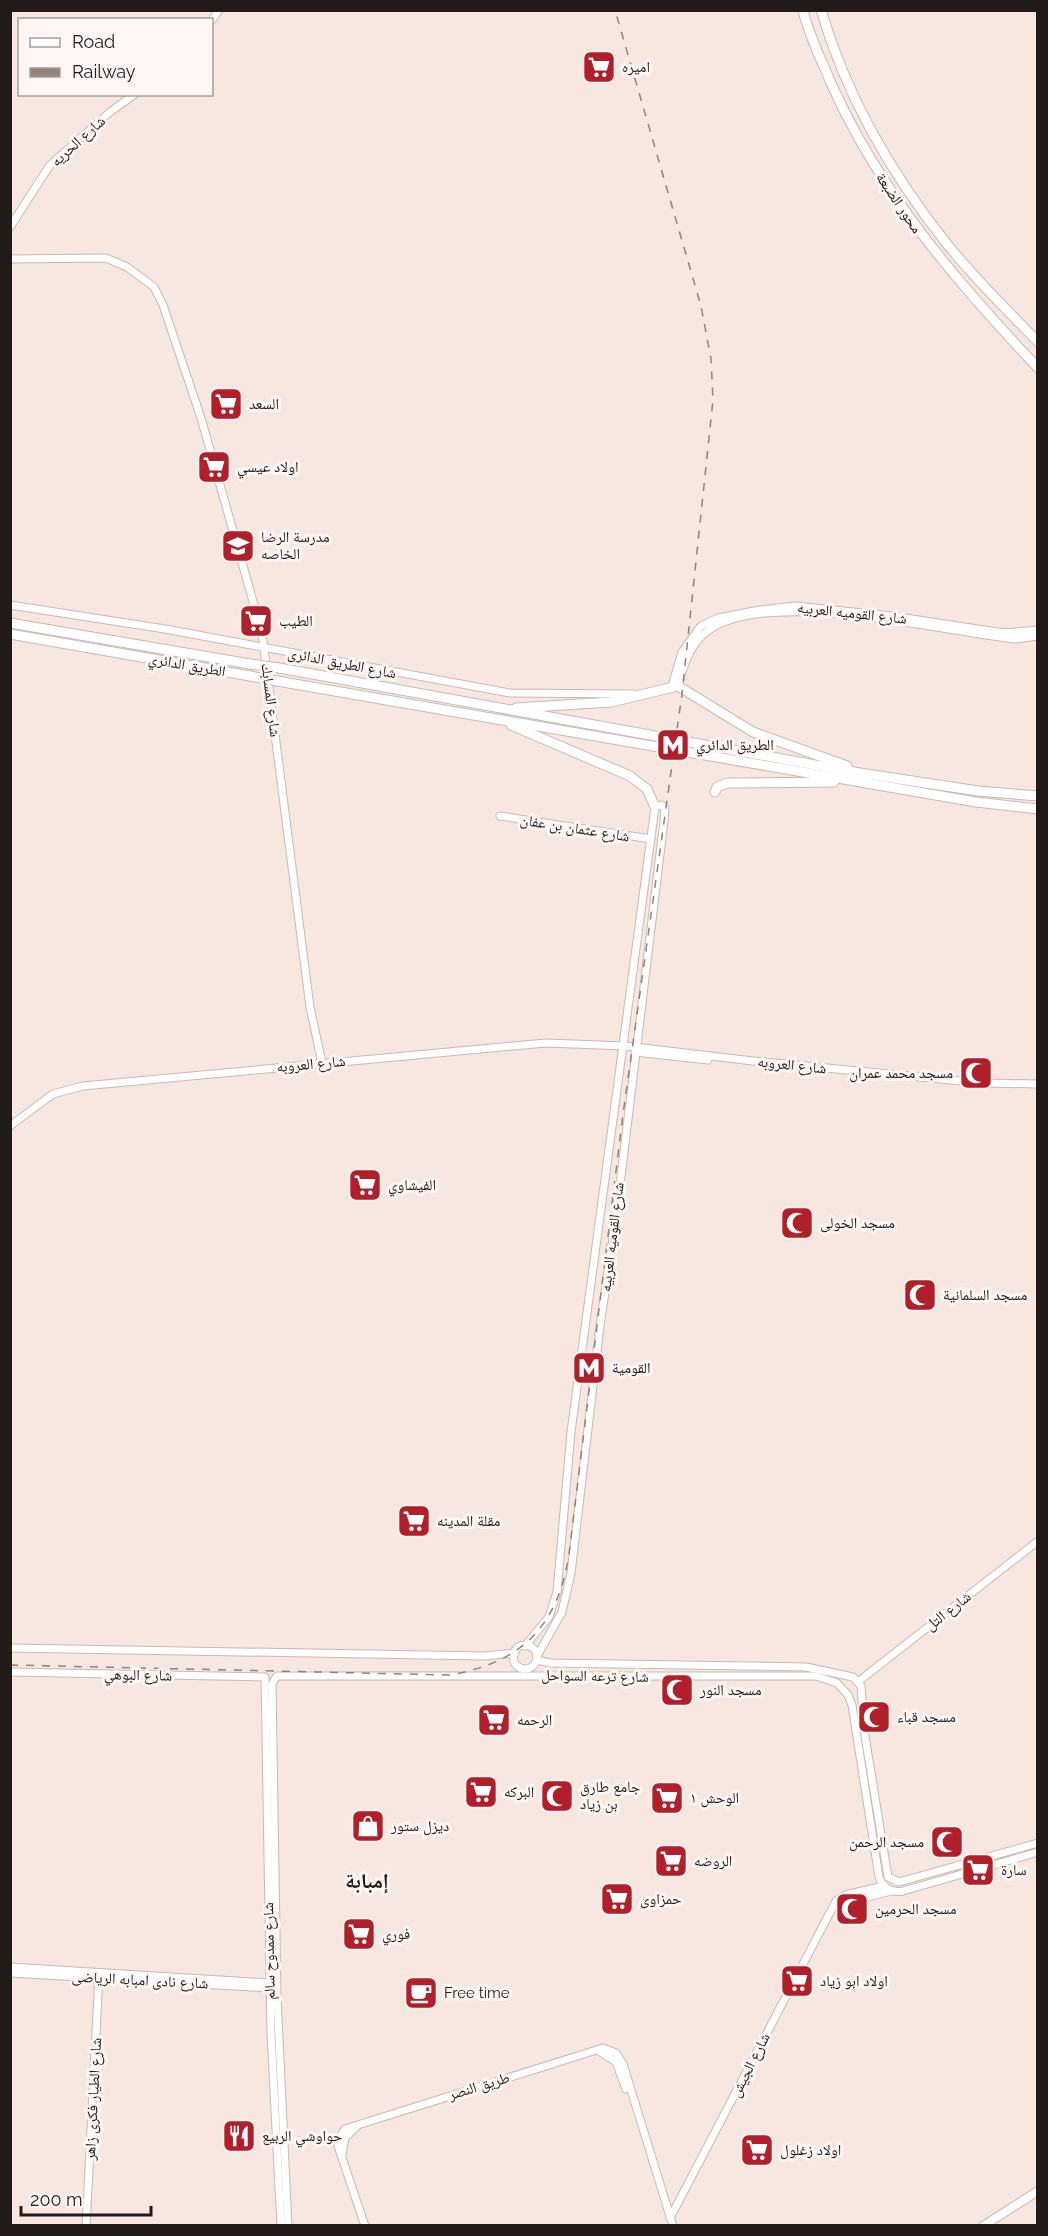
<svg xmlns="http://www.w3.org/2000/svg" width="1048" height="2236" font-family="Raleway,'Noto Naskh Arabic',sans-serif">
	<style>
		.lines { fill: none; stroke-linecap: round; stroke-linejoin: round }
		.secondary-casing { stroke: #c9b9b2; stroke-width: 9 }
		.primary-casing { stroke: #c9b9b2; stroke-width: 10 }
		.highway-casing { stroke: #c9b9b2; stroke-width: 11 }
		.secondary { stroke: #fff; stroke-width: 7 }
		.primary { stroke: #fff; stroke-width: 8 }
		.highway { stroke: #fff; stroke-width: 9 }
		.rail { stroke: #8e837e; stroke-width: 1.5; stroke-dasharray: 8 8; stroke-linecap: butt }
		.highway-bridge-casing { stroke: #c9b9b2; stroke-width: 11; stroke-linecap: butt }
		.highway-bridge { stroke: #fff; stroke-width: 9 }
		.labels { text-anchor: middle; stroke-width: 6; stroke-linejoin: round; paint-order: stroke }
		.poi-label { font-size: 15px; fill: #201a18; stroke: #fdf6f4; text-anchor: start }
		.street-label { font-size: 15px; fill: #201a18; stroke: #fdf6f4 }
		.district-label { font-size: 21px; font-weight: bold; fill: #201a18; stroke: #fdf6f4 }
	</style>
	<rect width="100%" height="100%" fill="#f7e7e0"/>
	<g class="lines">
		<defs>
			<g id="secondary">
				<path d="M212,20L219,10"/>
				<path d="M10,227L50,165L110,112L135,94"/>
				<path d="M10,259L106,258L127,267L154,287L163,305L201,418L262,633L310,1007L322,1063"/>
				<path d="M10,605L165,629L510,693L633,694"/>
				<path d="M672,686L682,652L701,626L718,618L760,610L795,606L892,616L1004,633L1038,630"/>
				<path d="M678,686C683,667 689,646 705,633C763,585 943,632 1015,639L1038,636"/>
				<path d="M500,816L651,839"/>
				<path d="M635,1052L708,1060"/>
				<path d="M10,1126L53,1094L83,1086L546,1043L626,1046L753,1061L983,1083L1038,1084"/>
				<circle cx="525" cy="1657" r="12"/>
				<path d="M525,1646L549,1617L557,1592L571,1432L655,807L661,805L665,808L664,821L617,1210L600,1326L571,1573L562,1612L537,1656"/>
				<path d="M10,1648L484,1656L515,1653"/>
				<path d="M537,1660L550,1663L806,1667L853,1677L861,1686L864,1730L888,1877L899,1882L1038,1843"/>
				<path d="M10,1672L265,1677L271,2033L281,2226"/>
				<path d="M859,1681L1038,1541"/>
				<path d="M836,1905L891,1891"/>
				<path d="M10,1967L270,1983"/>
				<path d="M10,1973L270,1988"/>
				<path d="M599,2051L616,2062L626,2089"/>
				<path d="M342,2155L345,2138L357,2126"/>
				<path d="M670,2218L836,1901L845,1895L884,1886"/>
				<path d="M86,2226L99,1975"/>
				<path d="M288,2226L277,1997L272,1684L277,1676H816L837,1683L848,1695L852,1705L879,1877C883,1888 891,1893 903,1891L1038,1852"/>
				<path d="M365,2226L338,2146L339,2138L345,2129L603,2048L616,2053L623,2064L673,2226"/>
			</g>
			<path id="primary" d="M983,2226L1038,2191"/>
			<g id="highway">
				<path d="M803,10C809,36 821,59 831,83C880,193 956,281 1038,368"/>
				<path d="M821,10C846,95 892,175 947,244C975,279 1007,310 1038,342"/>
				<path d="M10,623L250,664"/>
				<path d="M10,634L250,676"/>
				<path d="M279,668L860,773L978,791L1038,796"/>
				<path d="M277,681L976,802L1038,809"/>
				<path d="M516,708L611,702L678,686L753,732L847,766"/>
				<path d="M511,725L630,776L647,789L655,807"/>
				<path d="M715,792L717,787L727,783L834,782"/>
			</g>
		</defs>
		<use href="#secondary" class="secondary-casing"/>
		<use href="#primary" class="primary-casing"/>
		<use href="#highway" class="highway-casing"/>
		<use href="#secondary" class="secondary"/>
		<use href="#primary" class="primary"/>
		<use href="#highway" class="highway"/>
		<path class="rail" d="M10,1665L449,1675C522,1663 558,1626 569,1554L623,1114L682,694L713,400L711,359L701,306L615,10"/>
		<defs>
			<g id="highway-bridge">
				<path d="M250,664L279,668"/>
				<path d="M250,676L277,681"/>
			</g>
		</defs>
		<use href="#highway-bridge" class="highway-bridge-casing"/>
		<use href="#highway-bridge" class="highway-bridge"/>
	</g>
	<defs>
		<symbol id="supermarket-square" viewBox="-11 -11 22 22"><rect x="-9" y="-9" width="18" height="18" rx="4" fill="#b11f2a" stroke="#fdf6f4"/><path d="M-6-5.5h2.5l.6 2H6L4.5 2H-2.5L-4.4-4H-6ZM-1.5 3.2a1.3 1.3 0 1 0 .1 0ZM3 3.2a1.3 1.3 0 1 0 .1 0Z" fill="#fff"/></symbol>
		<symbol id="school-square" viewBox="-11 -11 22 22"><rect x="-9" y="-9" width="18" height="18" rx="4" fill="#b11f2a" stroke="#fdf6f4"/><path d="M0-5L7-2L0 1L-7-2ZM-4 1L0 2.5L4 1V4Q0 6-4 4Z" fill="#fff"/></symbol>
		<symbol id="metro-square" viewBox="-11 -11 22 22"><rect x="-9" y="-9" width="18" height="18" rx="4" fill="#b11f2a" stroke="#fdf6f4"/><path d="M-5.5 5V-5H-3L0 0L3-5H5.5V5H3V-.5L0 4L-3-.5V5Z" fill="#fff"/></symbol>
		<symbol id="mosque-square" viewBox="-11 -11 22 22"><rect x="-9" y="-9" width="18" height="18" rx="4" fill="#b11f2a" stroke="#fdf6f4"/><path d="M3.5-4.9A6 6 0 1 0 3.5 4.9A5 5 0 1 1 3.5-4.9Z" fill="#fff"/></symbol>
		<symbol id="shop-square" viewBox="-11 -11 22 22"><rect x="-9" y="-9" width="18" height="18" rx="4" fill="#b11f2a" stroke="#fdf6f4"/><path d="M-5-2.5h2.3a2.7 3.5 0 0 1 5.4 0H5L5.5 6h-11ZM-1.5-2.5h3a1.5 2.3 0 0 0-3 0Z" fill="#fff"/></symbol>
		<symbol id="cafe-square" viewBox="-11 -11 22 22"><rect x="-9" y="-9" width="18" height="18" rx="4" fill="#b11f2a" stroke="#fdf6f4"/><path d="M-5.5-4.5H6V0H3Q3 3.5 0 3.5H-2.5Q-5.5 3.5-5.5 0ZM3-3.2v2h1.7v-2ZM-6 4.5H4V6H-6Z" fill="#fff"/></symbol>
		<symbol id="restaurant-square" viewBox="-11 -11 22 22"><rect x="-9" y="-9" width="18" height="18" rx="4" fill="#b11f2a" stroke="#fdf6f4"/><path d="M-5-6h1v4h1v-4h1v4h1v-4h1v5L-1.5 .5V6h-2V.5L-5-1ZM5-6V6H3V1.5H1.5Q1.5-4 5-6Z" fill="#fff"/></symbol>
	</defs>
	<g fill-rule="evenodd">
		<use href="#supermarket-square" x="580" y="48" width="38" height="38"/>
		<use href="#supermarket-square" x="207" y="385" width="38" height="38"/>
		<use href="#supermarket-square" x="195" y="448" width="38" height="38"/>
		<use href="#school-square" x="219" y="527" width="38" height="38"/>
		<use href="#supermarket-square" x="237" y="602" width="38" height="38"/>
		<use href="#metro-square" x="654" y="726" width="38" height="38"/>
		<use href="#mosque-square" x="957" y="1054" width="38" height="38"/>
		<use href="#supermarket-square" x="346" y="1166" width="38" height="38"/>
		<use href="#mosque-square" x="778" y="1204" width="38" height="38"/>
		<use href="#mosque-square" x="901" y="1276" width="38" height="38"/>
		<use href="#metro-square" x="570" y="1349" width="38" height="38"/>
		<use href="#supermarket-square" x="395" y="1502" width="38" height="38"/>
		<use href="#mosque-square" x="658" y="1671" width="38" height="38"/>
		<use href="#mosque-square" x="855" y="1698" width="38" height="38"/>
		<use href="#supermarket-square" x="475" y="1701" width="38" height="38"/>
		<use href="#supermarket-square" x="462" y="1773" width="38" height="38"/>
		<use href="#mosque-square" x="538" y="1777" width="38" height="38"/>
		<use href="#supermarket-square" x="648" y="1779" width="38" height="38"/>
		<use href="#shop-square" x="349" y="1807" width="38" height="38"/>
		<use href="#mosque-square" x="928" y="1823" width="38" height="38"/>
		<use href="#supermarket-square" x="652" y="1842" width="38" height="38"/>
		<use href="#supermarket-square" x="959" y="1851" width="38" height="38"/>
		<use href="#supermarket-square" x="598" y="1880" width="38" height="38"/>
		<use href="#mosque-square" x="833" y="1890" width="38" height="38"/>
		<use href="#supermarket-square" x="340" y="1915" width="38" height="38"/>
		<use href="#supermarket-square" x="778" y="1962" width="38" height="38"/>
		<use href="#cafe-square" x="402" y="1974" width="38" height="38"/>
		<use href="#restaurant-square" x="220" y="2117" width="38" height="38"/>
		<use href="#supermarket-square" x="738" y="2131" width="38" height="38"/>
	</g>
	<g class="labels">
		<g class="poi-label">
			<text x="622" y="72">اميره</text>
			<text x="249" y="409">السعد</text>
			<text x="237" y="472">اولاد عيسي</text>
			<text x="261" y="542">مدرسة الرضا<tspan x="261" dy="17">الخاصه</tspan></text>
			<text x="279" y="626">الطيب</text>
			<text x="696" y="750">الطريق الدائري</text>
			<text x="953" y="1078" text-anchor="end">مسجد محمد عمران</text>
			<text x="388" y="1190">الفيشاوي</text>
			<text x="820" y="1228">مسجد الخولى</text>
			<text x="943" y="1300">مسجد السلمانية</text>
			<text x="612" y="1373">القومية</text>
			<text x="437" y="1526">مقلة المدينه</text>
			<text x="700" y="1695">مسجد النور</text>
			<text x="897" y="1722">مسجد قباء</text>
			<text x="517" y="1725">الرحمه</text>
			<text x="580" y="1792">جامع طارق<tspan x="580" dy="17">بن زياد</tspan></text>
			<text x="504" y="1797">البركه</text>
			<text x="690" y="1803">الوحش ١</text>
			<text x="391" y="1831">ديزل ستور</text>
			<text x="924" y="1847" text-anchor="end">مسجد الرحمن</text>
			<text x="694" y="1866">الروضه</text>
			<text x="1001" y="1875">سارة</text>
			<text x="640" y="1904">حمزاوى</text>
			<text x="875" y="1914">مسجد الحرمين</text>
			<text x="382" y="1939">فوري</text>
			<text x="820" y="1986">اولاد ابو زياد</text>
			<text x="444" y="1998">Free time</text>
			<text x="262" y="2141">حواوشي الربيع</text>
			<text x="780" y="2155">اولاد زغلول</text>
		</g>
		<g class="street-label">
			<text transform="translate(78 141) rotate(-42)" y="5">شارع الحريه</text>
			<text transform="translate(899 203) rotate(56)" y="5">محور الضبعة</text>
			<text transform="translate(852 613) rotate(6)" y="5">شارع القوميه العربيه</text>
			<text transform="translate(342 663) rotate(11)" y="5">شارع الطريق الدائرى</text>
			<text transform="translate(187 665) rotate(10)" y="5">الطريق الدائري</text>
			<text transform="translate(271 700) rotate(83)" y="5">شارع المسابك</text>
			<text transform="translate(575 828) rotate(9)" y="5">شارع عثمان بن عفان</text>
			<text transform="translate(311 1064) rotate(-5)" y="5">شارع العروبه</text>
			<text transform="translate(792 1065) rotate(6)" y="5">شارع العروبه</text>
			<text transform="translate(612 1237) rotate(-83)" y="5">شارع القوميه العربيه</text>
			<text transform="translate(948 1611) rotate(-38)" y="5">شارع التل</text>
			<text transform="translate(138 1675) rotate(1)" y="5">شارع البوهي</text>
			<text transform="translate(595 1676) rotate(1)" y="5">شارع ترعه السواحل</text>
			<text transform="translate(269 1951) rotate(-91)" y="5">شارع ممدوح سالم</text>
			<text transform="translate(140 1980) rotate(3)" y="5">شارع نادى امبابه الرياضى</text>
			<text transform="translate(750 2065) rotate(-63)" y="5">شارع الجيش</text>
			<text transform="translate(479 2086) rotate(-17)" y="5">طريق النصر</text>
			<text transform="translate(93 2099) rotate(-87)" y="5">شارع الطيار فكرى زاهر</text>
		</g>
		<g class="district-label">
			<text x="367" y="1888">إمبابة</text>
		</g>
	</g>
	<rect width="1048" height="2236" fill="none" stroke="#201a18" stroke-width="24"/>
	<rect x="18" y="18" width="195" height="78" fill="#fdf6f4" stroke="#a59e9c" stroke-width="1.5"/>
	<rect x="30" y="38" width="30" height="9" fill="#ffffff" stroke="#a59e9c" stroke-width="1.5"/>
	<text x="72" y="48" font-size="18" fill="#201a18">Road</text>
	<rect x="30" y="68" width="30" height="9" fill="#8e837e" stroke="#a59e9c" stroke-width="1.5"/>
	<text x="72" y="78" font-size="18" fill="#201a18">Railway</text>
	<path d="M21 2206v9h130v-9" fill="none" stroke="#201a18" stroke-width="3"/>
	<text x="30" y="2206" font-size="18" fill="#201a18" stroke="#fdf6f4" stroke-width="4.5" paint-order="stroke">200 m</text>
</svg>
